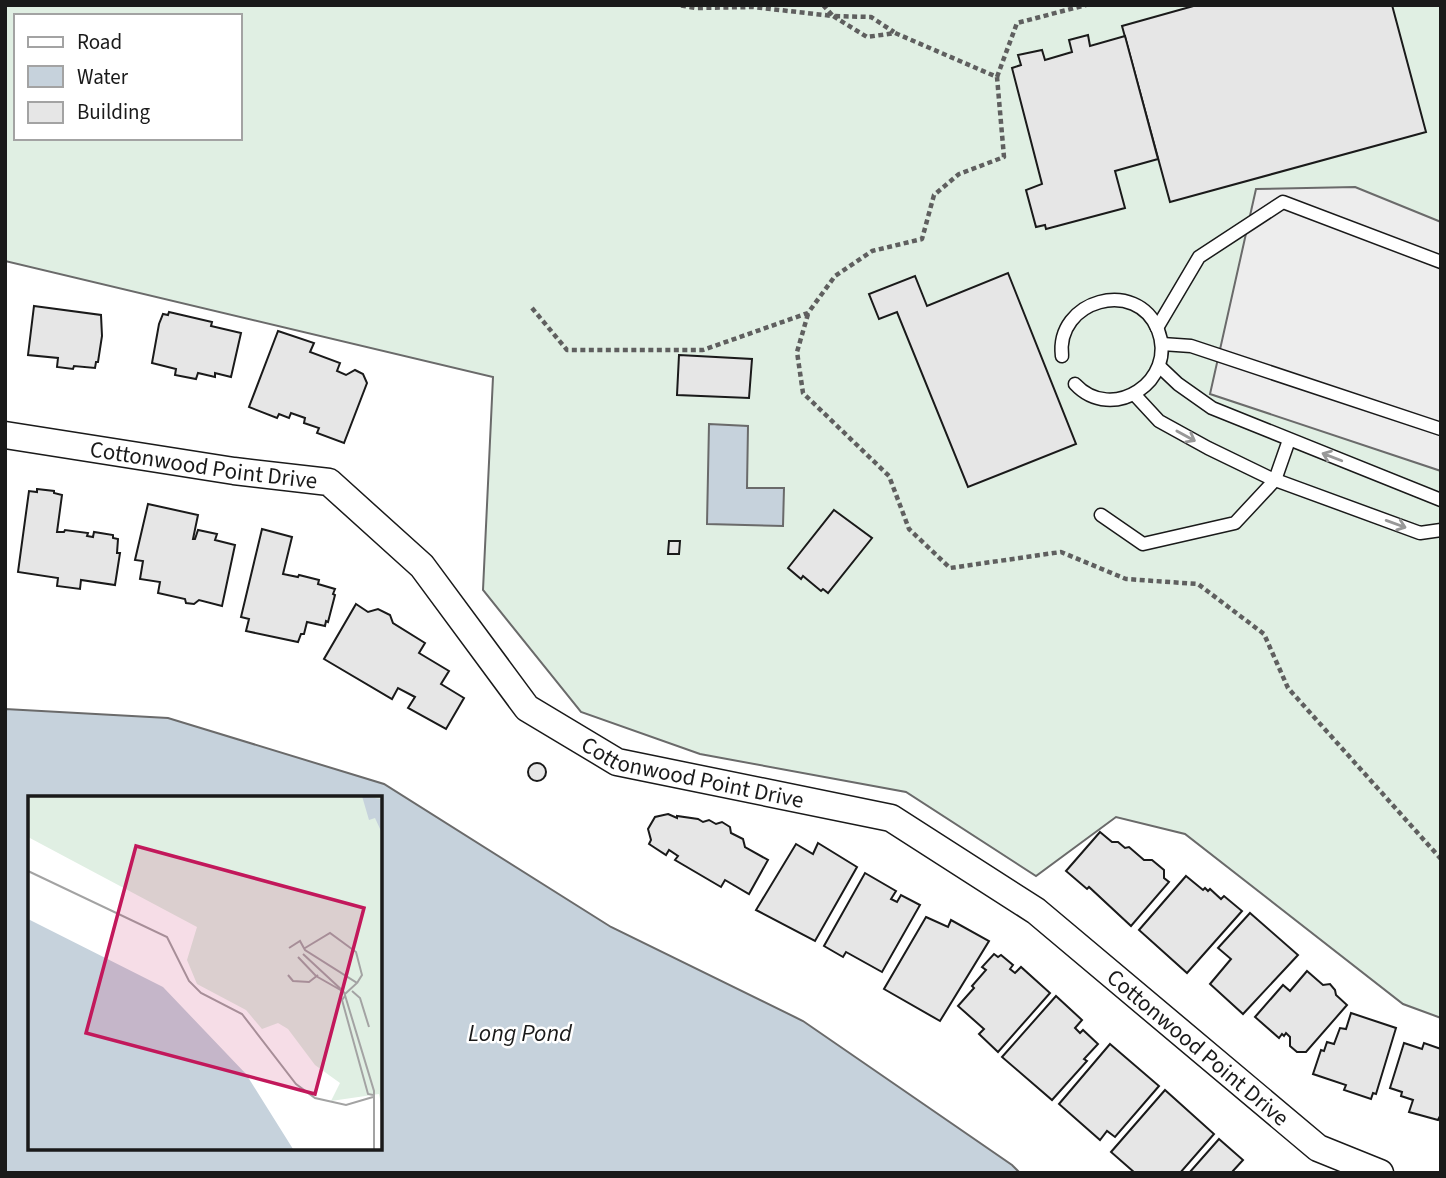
<svg xmlns="http://www.w3.org/2000/svg" width="1446" height="1178" font-family="'Source Sans 3',sans-serif">
	<style>
		.grass { fill: #e0efe3; stroke: #6a6a6a; stroke-width: 2; fill-rule: evenodd }
		.parking { fill: #ededed; stroke: #6a6a6a; stroke-width: 2 }
		.water { fill: #c6d2dc; stroke: #6a6a6a; stroke-width: 2; fill-rule: evenodd }
		.building { fill: #e6e6e6; stroke: #1a1a1a; stroke-width: 2 }
		.lines { fill: none; stroke-linecap: round; stroke-linejoin: round }
		.service-casing { stroke: #1a1a1a; stroke-width: 15 }
		.minor-casing { stroke: #1a1a1a; stroke-width: 29 }
		.path { stroke: #5f5f5f; stroke-width: 4.5; stroke-dasharray: 5 3.5; stroke-linecap: butt }
		.service { stroke: #fff; stroke-width: 12 }
		.minor { stroke: #fff; stroke-width: 26 }
		.oneway { stroke: #989898 }
		.labels { text-anchor: middle; stroke-width: 5; stroke-linejoin: round; paint-order: stroke }
		.street-label { font-size: 23px; fill: #1a1a1a; stroke: #fff }
		.water-label { font-size: 24px; font-style: italic; fill: #1a1a1a; stroke: #fff }
		.inset-road { fill: none; stroke: #a3a3a3; stroke-width: 2 }
		.view { fill: #c2185b; fill-opacity: 0.15; stroke: #c2185b; stroke-width: 3.5 }
		.inset-edge { fill: none; stroke: #1a1a1a; stroke-width: 3.5 }
	</style>
	<rect width="100%" height="100%" fill="#fff"/>
	<path class="grass" d="M5,5H1441V1018L1403,1004L1185,834L1116,817L1036,876L906,792L700,754L581,712L483,590L493,377L5,261ZM16,16H240V138H16Z"/>
	<path class="parking" d="M1355,187L1441,222V471L1210,394L1256,189Z"/>
	<g class="water">
		<path d="M709,424L748,426L747,488H784L783,526L707,524Z"/>
		<path d="M5,709L168,718L384,784L611,927L803,1021L1012,1165L1020,1173H5ZM30,798H380V1148H30Z"/>
	</g>
	<g class="building">
		<path d="M1197,5H1392L1426,132L1170,202L1122,26Z"/>
		<path d="M1088,35L1090,46L1125,36L1158,159L1115,171L1125,208L1046,229L1045,225L1036,227L1026,190L1042,184L1012,68L1021,65L1018,55L1042,50L1045,60L1072,52L1069,40Z"/>
		<path d="M1008,273L1076,444L968,487L897,312L879,319L869,294L915,276L927,306Z"/>
		<path d="M34,306L101,315L102,336L98,362H96L95,368L74,366L73,369L57,367L58,358L28,355Z"/>
		<path d="M169,312L212,322L211,326L241,333L231,377L215,373V377L198,373L196,379L175,375L176,369L152,363L159,324L163,314L168,315Z"/>
		<path d="M278,331L314,343L310,352L340,363L337,371L346,375L355,370L363,374L367,383L344,443L317,433L319,428L304,423L305,418L291,413L289,418L279,414L277,418L249,407Z"/>
		<path d="M679,355L752,359L749,398L677,395Z"/>
		<path d="M37,489L54,491V493L62,495L57,532H64L65,530L88,533L87,536L93,537L94,532L113,535V538L118,539L117,553H120L115,585L81,580L80,589L57,586L58,578L18,572L29,491L37,492Z"/>
		<path d="M148,504L198,515L193,539H195L198,530L217,534L215,540L235,545L222,606L199,600L194,604L186,603L185,599L158,593L160,582L140,579L143,561L135,560Z"/>
		<path d="M834,510L872,538L828,593L823,589L821,591L803,576L801,579L788,568Z"/>
		<path d="M262,529L292,537L283,574L298,577L299,575L319,580L318,584L335,589L333,594L335,595L328,622L326,621L325,626L307,622L304,634H301L298,642L246,631L249,619L241,617Z"/>
		<path d="M669,541H680L679,554H668Z"/>
		<path d="M356,604L368,612L378,609L390,615L393,623L425,643L419,653L449,671L441,684L464,698L446,729L408,708L415,697L398,688L392,699L324,659Z"/>
		<circle cx="537" cy="772" r="9"/>
		<path d="M668,814L677,818V816L698,819L703,822L709,820L716,824L722,822L730,827L731,833L743,839L745,847L768,860L749,894L725,880L721,887L675,860L678,856L669,850L666,855L649,844L651,840L648,829L655,817Z"/>
		<path d="M1100,832L1112,842H1118L1125,848L1129,847L1144,860H1152L1164,870V878L1169,882L1131,926L1089,887L1087,889L1066,871Z"/>
		<path d="M818,843L857,867L815,941L756,910L796,844L813,854Z"/>
		<path d="M865,873L896,891L891,899L897,902L901,895L920,905L882,972L846,952L843,957L824,946Z"/>
		<path d="M1186,876L1203,890L1205,888L1208,891L1210,889L1221,899L1224,896L1242,911L1187,973L1139,930Z"/>
		<path d="M1250,913L1298,955L1243,1014L1210,984L1231,959L1218,948Z"/>
		<path d="M926,917L948,927L951,920L989,941L940,1021L884,989Z"/>
		<path d="M994,954L998,957L1001,955L1013,965L1010,969L1015,973L1021,967L1050,993L998,1052L979,1034L984,1029L958,1006L974,988L972,986L986,970L982,967Z"/>
		<path d="M1307,971L1323,985L1330,984L1335,990L1336,995L1347,1005L1306,1052H1297L1290,1046V1037L1286,1033L1284,1036L1282,1034L1279,1038L1255,1017L1283,985L1290,991Z"/>
		<path d="M1056,996L1082,1020L1075,1028L1080,1033L1083,1030L1098,1044L1084,1059L1087,1061L1052,1100L1002,1057Z"/>
		<path d="M1351,1013L1396,1028L1376,1094L1373,1093L1371,1099L1344,1090L1346,1085L1313,1074L1321,1050L1324,1051L1327,1042L1334,1044L1340,1028L1346,1029Z"/>
		<path d="M1404,1043L1422,1049L1424,1043L1441,1049V1114L1438,1120L1409,1112L1413,1100L1401,1096L1402,1092L1390,1088Z"/>
		<path d="M1110,1044L1159,1086L1115,1137L1107,1131L1100,1140L1059,1104Z"/>
		<path d="M1165,1090L1214,1134L1180,1173H1135L1111,1152Z"/>
		<path d="M1219,1139L1243,1160L1232,1172L1233,1173H1189Z"/>
	</g>
	<g class="lines">
		<defs>
			<g id="service">
				<path d="M1157,328L1199,257L1283,202L1441,262"/>
				<path d="M1162,344L1191,346L1441,429"/>
				<path d="M1062,356C1055,300 1137,277 1158,330C1178,381 1112,424 1075,384"/>
				<path d="M1159,366L1178,384L1212,408L1441,500"/>
				<path d="M1134,394L1159,421L1208,448L1270,478L1420,533L1441,530"/>
				<path d="M1101,515L1143,544L1235,523L1275,480L1289,440"/>
			</g>
			<g id="minor">
				<path id="s1" d="M5,435L234,471L329,482L422,566L527,708L617,762L891,818L1036,911L1318,1148L1380,1173"/>
			</g>
		</defs>
		<use href="#service" class="service-casing"/>
		<use href="#minor" class="minor-casing"/>
		<g class="path">
			<path d="M823,5L833,16L871,17L894,32"/>
			<path d="M997,77L1017,23L1086,5"/>
			<path d="M532,308L567,350H703L808,313L835,276L872,251L922,239L934,195L959,174L1004,157L997,77L895,33L867,37L833,16L753,7L696,8L678,5"/>
			<path d="M808,314L797,352L803,393L889,476L909,529L950,568L1061,552L1126,579L1198,584L1264,634L1288,688L1441,859"/>
		</g>
		<use href="#service" class="service"/>
		<use href="#minor" class="minor"/>
	</g>
	<defs><path id="oneway-shaft" d="M-6 0H5M1.5-3L5.5 0L1.5 3" fill="none" stroke-width="1.6" stroke-linecap="round" stroke-linejoin="round" transform="scale(1.75)"/></defs>
	<g class="oneway">
		<use href="#oneway-shaft" transform="translate(1186 436) rotate(29)"/>
		<use href="#oneway-shaft" transform="translate(1332 457) rotate(-159)"/>
		<use href="#oneway-shaft" transform="translate(1396 524) rotate(20)"/>
	</g>
	<g class="labels">
		<g class="street-label">
			<text dy="8" stroke="none"><textPath href="#s1" startOffset="201">Cottonwood Point Drive</textPath></text>
			<text dy="8" stroke="none"><textPath href="#s1" startOffset="810">Cottonwood Point Drive</textPath></text>
			<text dy="8" stroke="none"><textPath href="#s1" startOffset="1398">Cottonwood Point Drive</textPath></text>
		</g>
		<g class="water-label">
			<text x="520" y="1041">Long Pond</text>
		</g>
	</g>
	<g transform="translate(28 796)">
		<rect width="354" height="354" fill="#fff"/>
		<path d="M0,0H353V308L351,298L303,305L312,287L287,269L260,233L250,227L234,233L218,214L169,188L159,164L169,131L0,41Z" fill="#e0efe3"/>
		<path d="M334,0L353,3V35L347,22L341,24ZM0,123L135,191L218,278L265,353H0Z" fill="#c6d2dc"/>
		<path class="inset-road" d="M0,75L139,141L161,185L173,197L214,218L268,288L287,302L318,309L345,301M261,152L272,145L277,154L329,187L317,198M277,152L302,137L328,156L334,179L329,187M270,161L288,180L316,196L275,158M260,179L265,185L281,186L290,179M324,195L332,202L341,231M316,196L346,295V353M317,200L314,204L340,298L345,299"/>
		<path class="view" d="M108,50L336,112L287,298L58,237Z"/>
		<rect width="354" height="354" class="inset-edge"/>
	</g>
	<rect width="1446" height="1178" fill="none" stroke="#1a1a1a" stroke-width="14"/>
	<rect x="14" y="14" width="228" height="126" fill="#ffffff" stroke="#a3a3a3" stroke-width="2"/>
	<rect x="28" y="37" width="35" height="10" fill="#ffffff" stroke="#a3a3a3" stroke-width="2"/>
	<text x="77" y="49" font-size="21" fill="#1a1a1a">Road</text>
	<rect x="28" y="66" width="35" height="21" fill="#c6d2dc" stroke="#a3a3a3" stroke-width="2"/>
	<text x="77" y="84" font-size="21" fill="#1a1a1a">Water</text>
	<rect x="28" y="102" width="35" height="21" fill="#e6e6e6" stroke="#a3a3a3" stroke-width="2"/>
	<text x="77" y="119" font-size="21" fill="#1a1a1a">Building</text>
</svg>
